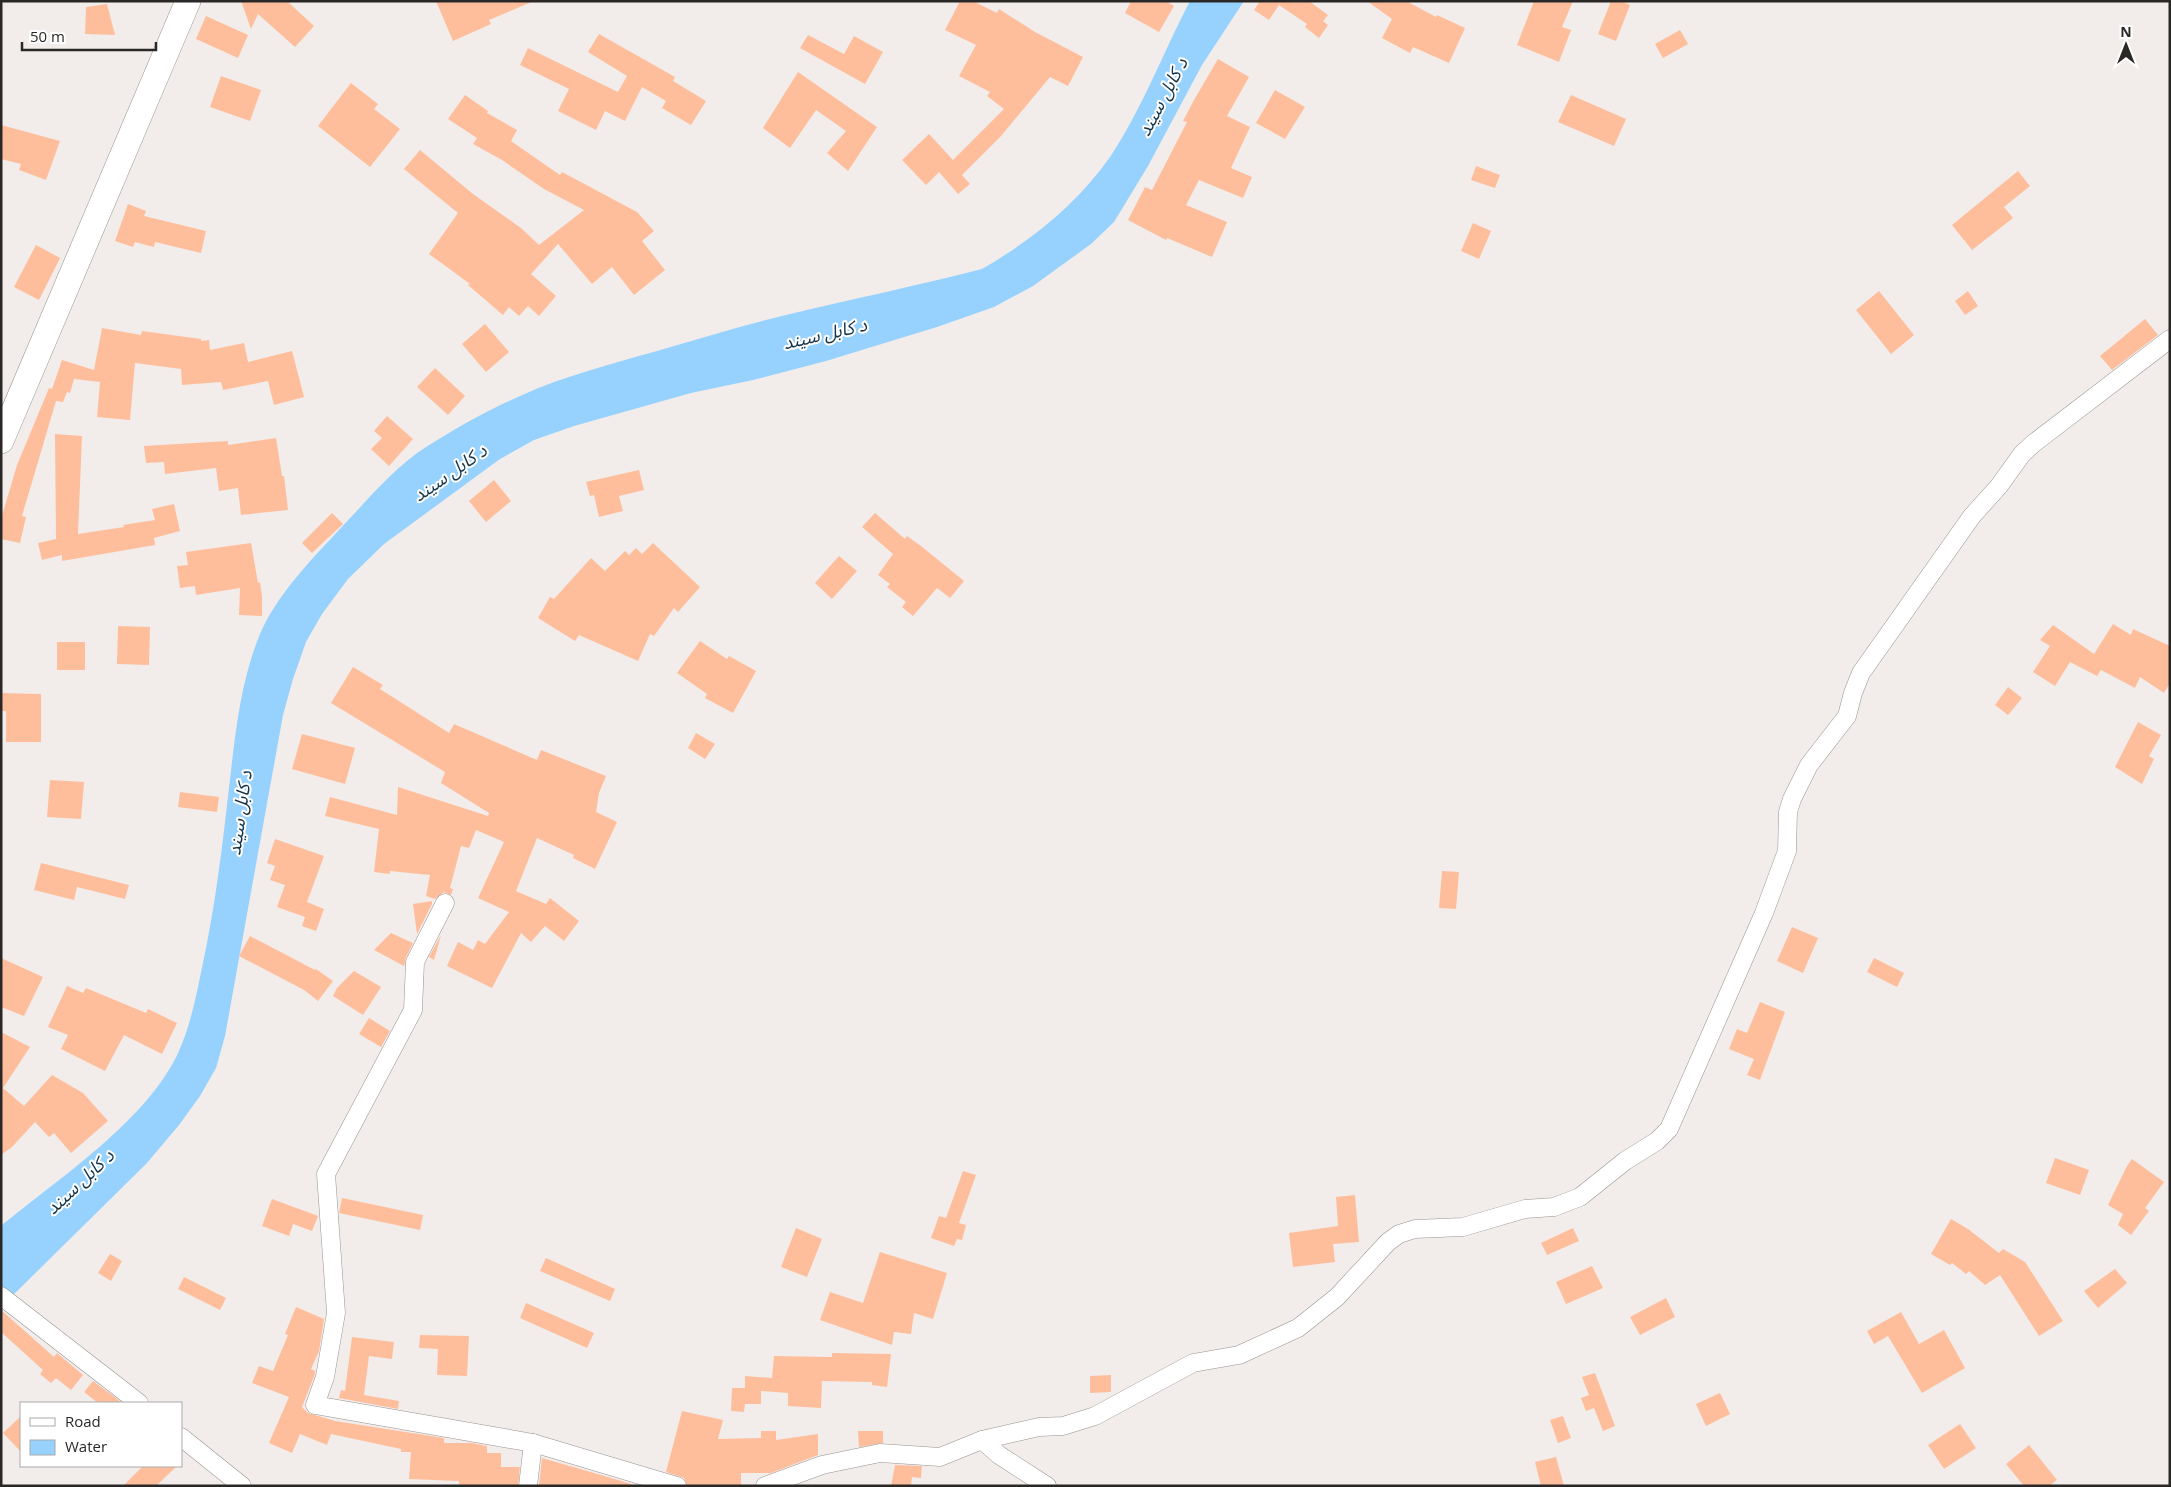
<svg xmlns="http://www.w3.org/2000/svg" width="2171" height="1487" font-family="'Open Sans','Noto Sans Arabic',sans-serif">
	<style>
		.water { fill: #97d2fe }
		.building { fill: #febe9c }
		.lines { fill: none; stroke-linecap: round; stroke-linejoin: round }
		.street-casing { stroke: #989390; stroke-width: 19 }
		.secondary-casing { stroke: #989390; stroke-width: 26 }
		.street { stroke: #fff; stroke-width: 18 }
		.secondary { stroke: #fff; stroke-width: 25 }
		.labels { text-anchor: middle; stroke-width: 4; stroke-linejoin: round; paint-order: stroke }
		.water-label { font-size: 18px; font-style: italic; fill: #13344a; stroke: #fff }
	</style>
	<rect width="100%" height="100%" fill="#f2edea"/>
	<path class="water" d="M1190,1H1244L1202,65L1148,166L1114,222L1091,244L1033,286L994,307L937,327L826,361L753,380L691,393L574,426L534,440L500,459L384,544L348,579L322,614L306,642L293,679L283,715L225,1036L216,1068L200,1096L179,1125L147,1163L1,1307V1226C59,1178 148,1120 179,1051C191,1024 197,992 203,963C214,911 221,858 227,805C234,748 238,687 260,634C277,595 310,561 338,531C366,502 392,469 426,447C456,428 488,410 520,396C564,376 611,364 657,351C698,339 740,326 782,316C848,300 916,286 982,269C1032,240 1077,204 1110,157C1142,109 1163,53 1190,1Z"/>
	<g class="building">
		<path d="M241,1H287L314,26L295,47L258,14L251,29Z"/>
		<path d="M436,1H534L489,20L491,24L453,41Z"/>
		<path d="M960,1H973L997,13L999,9L1035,32L1083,57L1068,86L1050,77L1001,136L962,175L970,184L958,194L939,172L926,185L902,160L929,134L953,160L1004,109L987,96L990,92L959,76L976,45L945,30Z"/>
		<path d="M1131,1H1166L1174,6L1159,32L1125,13Z"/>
		<path d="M1260,1H1309L1328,15L1323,21L1328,25L1319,38L1305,27L1307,24L1279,5L1269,20L1254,10Z"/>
		<path d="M1367,1H1406L1436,17L1437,15L1465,28L1449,63L1413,47L1410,53L1382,38L1392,19Z"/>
		<path d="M1534,1H1573L1562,27L1571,30L1559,62L1517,45Z"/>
		<path d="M1611,1H1621L1630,5L1616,41L1598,34Z"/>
		<path d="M107,4L115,35L85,34L86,7Z"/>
		<path d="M206,16L248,35L238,58L196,39Z"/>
		<path d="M1680,30L1688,44L1663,58L1655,44Z"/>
		<path d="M599,34L675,77L673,81L706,101L691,125L662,108L666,101L642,87L625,121L605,111L596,130L558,111L569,89L520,65L528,48L618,92L627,76L588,52Z"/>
		<path d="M808,35L844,54L854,36L883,52L865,84L800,48Z"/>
		<path d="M1218,59L1249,77L1227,116L1250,127L1231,168L1252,177L1243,198L1199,180L1186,205L1227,222L1212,257L1167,238L1166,240L1128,220L1145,187L1152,190L1187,122L1183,121L1194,100Z"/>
		<path d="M798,72L877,127L848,171L827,153L846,131L816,110L790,148L763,128Z"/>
		<path d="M221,76L261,90L250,121L210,107Z"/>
		<path d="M351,83L378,104L374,109L400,129L370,167L318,126Z"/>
		<path d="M1275,90L1305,107L1285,139L1256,123Z"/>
		<path d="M465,95L488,111L487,113L517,130L511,141L534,157L560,175L562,172L637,212L654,231L642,241L665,270L634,295L612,267L592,284L558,244L531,274L556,296L539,316L528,306L519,316L509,307L503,315L468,285L470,284L429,254L458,213L404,169L420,150L473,194L521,228L539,245L584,210L544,189L502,160L473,144L477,138L448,119Z"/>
		<path d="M1571,95L1626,119L1614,146L1558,122Z"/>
		<path d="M1,125L60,141L46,180L19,170L21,164L1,159Z"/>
		<path d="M1476,166L1500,175L1495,188L1471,180Z"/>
		<path d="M2018,171L2030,186L2004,207L2013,218L1972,250L1952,225Z"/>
		<path d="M128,204L146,211L144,216L206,231L201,253L155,242L154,247L135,242L133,247L115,241Z"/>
		<path d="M1473,223L1491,231L1479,259L1461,251Z"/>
		<path d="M36,245L60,258L39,300L14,287Z"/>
		<path d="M1879,291L1914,335L1891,354L1856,310Z"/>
		<path d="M1968,291L1978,306L1965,315L1955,301Z"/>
		<path d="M2145,319L2158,335L2112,370L2100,356Z"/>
		<path d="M485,324L509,352L486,372L462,344Z"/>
		<path d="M102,328L141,335L142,331L201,339V341L209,340L210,350L244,343L248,362L292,351L304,397L274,405L268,381L223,390L221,382L182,385L181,369L135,363L130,420L97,417L100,382L74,379L70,393L67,392L63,402L56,401L22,516L26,517L20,543L1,539V519L17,465L49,388L52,389L62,360L94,370Z"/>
		<path d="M435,368L465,396L448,415L417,387Z"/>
		<path d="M387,416L413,439L389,466L371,449L382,438L374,431Z"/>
		<path d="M55,434L82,436L78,534L124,527L123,525L155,520L152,509L174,504L180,531L154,538L155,545L62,561V555L42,560L38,543L56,539Z"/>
		<path d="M276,438L282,476H284L288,510L241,515L238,488L219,491L216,468L165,474L164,462L146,463L144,446L228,441V445Z"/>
		<path d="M639,470L644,490L619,496L623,511L599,517L594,495L590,496L586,482Z"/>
		<path d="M494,480L511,501L486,522L469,501Z"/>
		<path d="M332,513L343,524L312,553L302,543Z"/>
		<path d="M875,513L905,539L907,536L921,546L964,581L950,598L937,588L913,616L902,607L906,602L887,587L890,584L878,575L893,554L862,527Z"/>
		<path d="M251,543L258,583L260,582L262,596V616L239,615L240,588L196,595L195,586L180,588L177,566L188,565L186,552Z"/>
		<path d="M653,543L700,587L678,612L674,608L654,636L650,634L638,661L579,635L575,641L538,618L550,597L554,599L591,558L605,571L625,551L629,555L636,548L642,554Z"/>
		<path d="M839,556L857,571L832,599L815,583Z"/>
		<path d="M2113,624L2131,635L2133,629L2170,646V683L2164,693L2140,677L2135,688L2101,670L2097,676L2070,662L2055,686L2033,672L2050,646L2040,640L2053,625L2094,654Z"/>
		<path d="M118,626L150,627L149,665L117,664Z"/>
		<path d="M700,641L727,659L729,656L756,671L733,713L705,698L707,694L677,673Z"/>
		<rect x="57" y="642" width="28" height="28"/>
		<path d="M353,667L383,685L380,689L449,733L454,724L537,760L541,750L606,776L599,793L596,812L617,822L595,869L573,858L574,855L537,838L516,891L546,904L550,898L579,921L564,941L545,926L531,942L521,933L492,988L447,966L458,942L473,950L478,940L485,944L509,912L478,898L504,842L476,830L469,848L461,846L450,888L453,889L451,895L444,892L435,899L426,896L430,875L390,871V874L374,872L379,829L325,816L330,797L397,815L398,787L488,816L489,813L441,783L445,772L331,703Z"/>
		<path d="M2008,687L2022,698L2008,715L1995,705Z"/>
		<path d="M2,693L41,694V742H6V711H2Z"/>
		<path d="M2138,722L2161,735L2149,756L2154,759L2142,784L2115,767Z"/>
		<path d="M696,733L715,744L705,759L688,748Z"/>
		<path d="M302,734L355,748L345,784L292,769Z"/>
		<path d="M50,780L84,782L81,819L47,817Z"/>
		<path d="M180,792L219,797L217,812L178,807Z"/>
		<path d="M275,839L324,856L307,902L324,909L316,931L302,926L305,917L277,907L285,885L270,880L275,866L267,863Z"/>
		<path d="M41,863L129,885L125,899L77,887L74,900L34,890Z"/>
		<path d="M1442,871L1459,872L1456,909L1439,908Z"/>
		<path d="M432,901V904L417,934L413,904Z"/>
		<path d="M1792,927L1818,938L1803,973L1777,961Z"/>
		<path d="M391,933L413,943L406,957L404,966L374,950Z"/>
		<path d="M441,935L434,960L429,957Z"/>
		<path d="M250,936L315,970L316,969L333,981L318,1001L304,990L239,956Z"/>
		<path d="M1,958L43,977L24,1016L1,1007Z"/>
		<path d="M1874,958L1904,973L1897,987L1867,972Z"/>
		<path d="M354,971L381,987L363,1015L333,996L337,988Z"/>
		<path d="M67,986L83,993L86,988L146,1013L148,1009L177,1023L162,1054L124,1035L105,1071L61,1049L68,1035L48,1027Z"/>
		<path d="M1760,1002L1785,1012L1760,1080L1747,1075L1754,1059L1729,1049L1737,1029L1747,1033Z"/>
		<path d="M369,1018L390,1031L381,1047L359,1034Z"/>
		<path d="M1,1032L30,1047L3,1088L24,1106L52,1075L83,1093L108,1121L71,1153L54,1133L49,1137L35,1122L12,1147L1,1155Z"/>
		<path d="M2055,1158L2089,1170L2080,1195L2046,1183Z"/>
		<path d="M2132,1159L2164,1182L2145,1208L2149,1211L2131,1235L2118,1225L2123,1214L2108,1205L2127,1166Z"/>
		<path d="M963,1171L976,1175L959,1223L966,1225L962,1240L957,1239L954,1246L931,1238L939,1216L946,1218Z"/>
		<path d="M1355,1195L1359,1242L1333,1244L1335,1262L1293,1267L1289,1233L1338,1226L1336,1197Z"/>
		<path d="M342,1198L423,1215L420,1230L339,1213Z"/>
		<path d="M272,1199L318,1216L312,1231L293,1224L289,1236L262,1226Z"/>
		<path d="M1951,1219L1968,1229L1999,1253L2003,1249L2025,1262L2063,1321L2039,1336L2000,1275L1985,1285L1969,1271L1966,1274L1952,1263L1950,1265L1931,1254Z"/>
		<path d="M796,1228L822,1239L807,1277L781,1267Z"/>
		<path d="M1573,1228L1579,1241L1547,1255L1541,1243Z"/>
		<path d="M880,1252L947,1273L933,1319L914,1313L911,1334L894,1332L892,1345L820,1320L830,1292L863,1303Z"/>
		<path d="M110,1254L122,1261L111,1281L98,1273Z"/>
		<path d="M546,1258L615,1289L610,1301L540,1271Z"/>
		<path d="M1592,1266L1603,1288L1566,1304L1556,1282Z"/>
		<path d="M2115,1269L2127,1283L2098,1308L2084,1291Z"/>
		<path d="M184,1277L226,1298L220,1310L178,1289Z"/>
		<path d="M1666,1298L1675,1317L1640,1335L1630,1317Z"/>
		<path d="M526,1303L594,1333L587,1348L520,1318Z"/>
		<path d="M296,1307L324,1319L319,1351L311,1369L315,1371V1374L302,1407L308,1413L335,1421L444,1438V1443H472L487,1446V1453H501V1467H520L518,1486H459V1481L409,1479L411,1452H401V1449L331,1434L327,1445L300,1434L292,1453L269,1443L289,1397L252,1383L259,1366L273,1371L288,1335L285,1334Z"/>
		<path d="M1,1310L54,1357L57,1353L83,1375L71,1390L56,1378L51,1383L40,1374L43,1370L1,1332Z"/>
		<path d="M1901,1312L1919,1344L1944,1330L1965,1368L1922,1393L1888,1336L1874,1344L1867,1331Z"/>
		<path d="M420,1335L469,1336L467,1376L437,1375L438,1349L419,1348Z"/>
		<path d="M352,1337L394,1342L392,1359L369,1356L364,1395L399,1401L398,1409L339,1398L341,1390L345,1391Z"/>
		<path d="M832,1353L891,1354L887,1387L872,1385V1382L822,1381L821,1408L788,1406V1393L761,1391V1404H745L744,1412L731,1411L732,1388H745V1376L772,1378L774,1356L832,1357Z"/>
		<path d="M1595,1373L1615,1426L1603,1431L1594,1408L1586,1411L1581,1398L1589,1395L1582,1377Z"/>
		<path d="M1111,1375V1392L1090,1393V1376Z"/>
		<path d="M93,1381L112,1395L122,1403H98L84,1392Z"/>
		<path d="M1720,1393L1730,1414L1706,1426L1696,1404Z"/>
		<path d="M682,1411L723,1420L718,1439L761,1438V1431H776V1440L818,1434V1455L771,1473H741V1486L687,1485L684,1478L666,1472Z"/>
		<path d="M21,1416V1452L3,1433Z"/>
		<path d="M1563,1416L1571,1438L1558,1443L1550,1420Z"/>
		<path d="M1960,1424L1976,1448L1944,1469L1928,1445Z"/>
		<path d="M858,1431H883V1443L859,1447Z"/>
		<path d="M2029,1445L2057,1480L2049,1486H2024L2006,1464Z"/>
		<path d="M1556,1457L1564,1486H1541L1535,1462Z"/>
		<path d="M542,1458L618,1480L631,1484L630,1486L539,1485Z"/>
		<path d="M895,1465L922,1466L921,1478L912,1477L911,1486H891Z"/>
		<path d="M143,1466H177L156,1486H123Z"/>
	</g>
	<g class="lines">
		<defs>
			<g id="street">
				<path d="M445,903L415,962L413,1010L326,1174L336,1313L325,1377L315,1405L533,1443L677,1486"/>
				<path d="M1,1296L139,1403"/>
				<path d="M181,1437L242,1486"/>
				<path d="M982,1440L1039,1427L1063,1426L1095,1416L1193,1363L1239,1355L1298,1328L1337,1297L1388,1242L1399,1234L1415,1229L1463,1227L1525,1209L1554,1207L1580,1197L1625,1161L1657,1141L1669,1129L1764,913L1787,851L1788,812L1792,799L1809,765L1847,716L1853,693L1861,673L1972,516L1999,486L2022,454L2034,443L2170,339"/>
				<path d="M528,1486L533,1443"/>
				<path d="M765,1486L822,1465L880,1453L940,1457L982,1440L999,1455L1047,1486"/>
			</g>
			<path id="secondary" d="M1,441L188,1"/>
		</defs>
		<use href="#street" class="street-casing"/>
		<use href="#secondary" class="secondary-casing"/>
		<use href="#street" class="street"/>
		<use href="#secondary" class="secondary"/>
	</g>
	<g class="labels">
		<g class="water-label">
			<text transform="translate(1163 97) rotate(-62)" y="6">د کابل سيند</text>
			<text transform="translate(825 334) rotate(-13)" y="6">د کابل سيند</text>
			<text transform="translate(450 473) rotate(-35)" y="6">د کابل سيند</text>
			<text transform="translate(240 813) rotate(-82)" y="6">د کابل سيند</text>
			<text transform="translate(80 1182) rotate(-43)" y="6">د کابل سيند</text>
		</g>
	</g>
	<rect width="2171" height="1487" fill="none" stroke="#2a2827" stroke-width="5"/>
	<rect x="20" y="1402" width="162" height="65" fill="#ffffff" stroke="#aaa9a9"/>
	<rect x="30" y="1418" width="25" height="8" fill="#ffffff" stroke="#aaa9a9"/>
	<text x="65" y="1427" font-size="15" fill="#2a2827">Road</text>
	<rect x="30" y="1440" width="25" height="15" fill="#97d2fe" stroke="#aaa9a9"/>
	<text x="65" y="1452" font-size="15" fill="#2a2827">Water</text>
	<g transform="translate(2126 45)" stroke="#ffffff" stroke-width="4" paint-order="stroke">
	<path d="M0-4L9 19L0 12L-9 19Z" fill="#2a2827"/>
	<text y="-8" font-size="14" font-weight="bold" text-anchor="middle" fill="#2a2827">N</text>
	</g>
	<path d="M22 42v8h134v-8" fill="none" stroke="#2a2827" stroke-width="2.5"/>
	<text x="30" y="42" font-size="15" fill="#2a2827" stroke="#ffffff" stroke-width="4" paint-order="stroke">50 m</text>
</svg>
